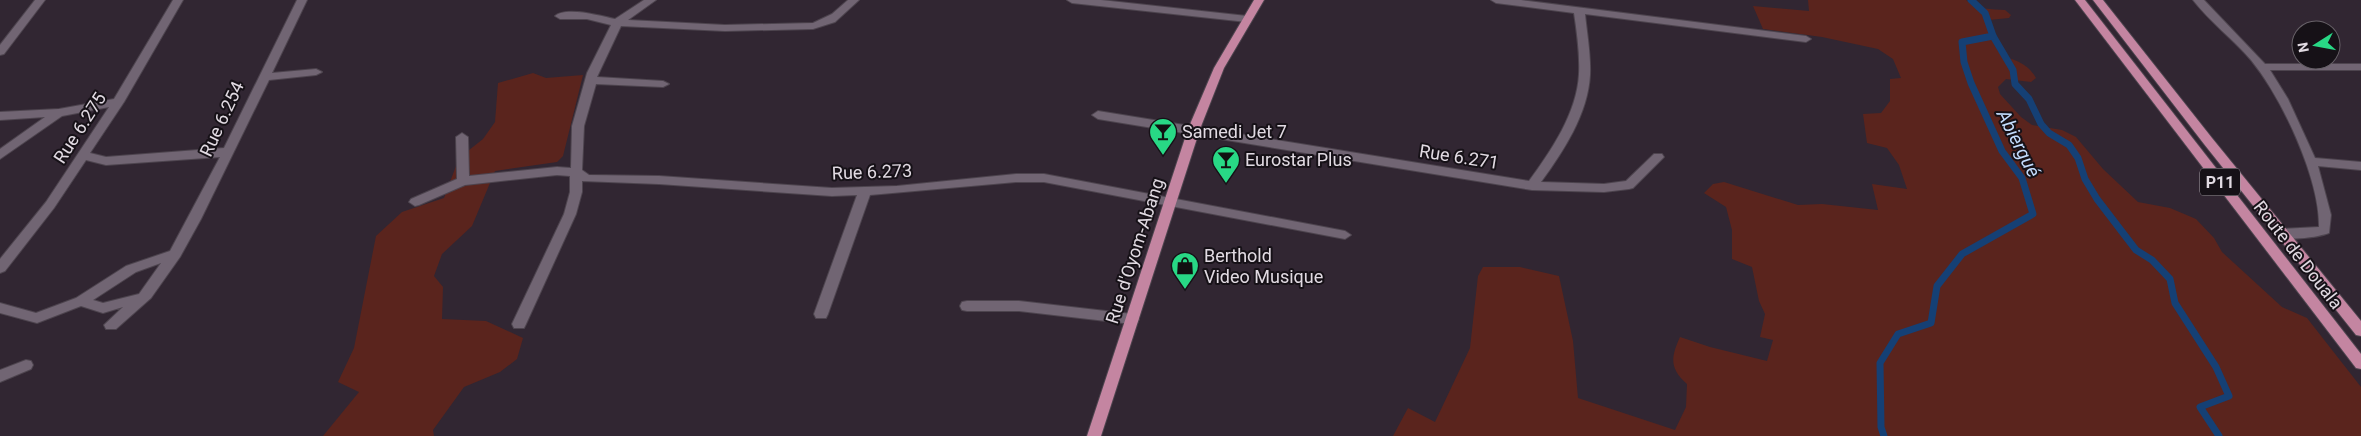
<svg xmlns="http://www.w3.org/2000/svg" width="2361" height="436" font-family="Roboto,sans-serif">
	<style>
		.green { fill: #5a241d }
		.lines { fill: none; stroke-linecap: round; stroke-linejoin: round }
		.stream { stroke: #154075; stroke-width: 7 }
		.minor-casing { stroke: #4d444e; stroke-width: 2 }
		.major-casing { stroke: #4d444e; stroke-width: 2 }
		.minor { fill: #716573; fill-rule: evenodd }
		.major { fill: #c485a1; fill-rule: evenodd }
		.labels { text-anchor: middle; stroke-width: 4; stroke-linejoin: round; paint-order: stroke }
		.shield { fill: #161117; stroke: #a49ea5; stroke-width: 1 }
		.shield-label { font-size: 16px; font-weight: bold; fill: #e1dae2 }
		.street-label { font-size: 18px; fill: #e1dae2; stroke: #161117 }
		.poi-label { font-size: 18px; fill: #e1dae2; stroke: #161117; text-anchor: start }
		.water-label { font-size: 19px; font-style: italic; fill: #c3dbfc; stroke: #161117 }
	</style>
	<rect width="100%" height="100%" fill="#312632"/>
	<g class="green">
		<path d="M1808,0H1966C1978,10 1991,9 2005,10L2011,15L2009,18L1989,20C1993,72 2019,48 2036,78L2031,82L2006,79L1998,87L2000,94L2021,117L2032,125L2062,130L2076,137L2103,169L2138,202L2170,208L2196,219L2214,238L2222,252L2282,307L2307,318L2361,387V436H1393L1408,408L1435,422L1470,348L1478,276L1483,267H1520L1559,276L1573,341L1578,398L1675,430L1686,407L1687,384C1669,368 1671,357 1680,337L1710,347L1767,361L1773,340L1760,337L1765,314L1759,301L1752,267L1732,259V230L1726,207L1704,193L1713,184L1724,182L1798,205L1822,204L1878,210L1872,184L1907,189L1899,165L1887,148L1867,143L1863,114L1881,113L1890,101V79L1901,78L1893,59L1878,49L1822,37L1763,29L1753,6L1809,11Z"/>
		<path d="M533,73L546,78L583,75L563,156L557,162L495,171L472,226L442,254L434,276L443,287L442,319L486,321L523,338L517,359L500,372L464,387L433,430L434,436H323L359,392L338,382L354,348L376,236L402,212L444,198L459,158L483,139L495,122L498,83Z"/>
	</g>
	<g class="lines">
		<g class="stream">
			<path d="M1993,36L2013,70L2015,84L2029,99L2041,124L2049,133L2069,145L2078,158L2085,179L2097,199L2136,250L2152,260L2170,279L2175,303L2216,367L2229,396L2200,407L2219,436"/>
			<path d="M1884,436L1881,427L1880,363L1898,334L1931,323L1937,286L1962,254L2033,214L2022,178L2002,151L1971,83L1964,62L1962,42L1993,36L1985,13L1971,0"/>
		</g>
		<defs>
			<g id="minor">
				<path d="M35,0H45L4,54L0,55V45Z"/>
				<path d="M173,0H183L124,102L90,153L106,157L224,148L297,0H307L272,73L316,69L322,72L316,75L269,80L201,219L180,257L151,298L116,329H106L104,325L123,307L103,313L81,306L37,323L0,313V303L36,313L76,298L126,266L170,251L220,157L106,165L86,160L54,208L5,271L0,273V259L46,202L109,107L62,116L0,159V149L45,117L0,120V112L59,109L114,99ZM161,263L139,294L103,303L93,300L136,272Z"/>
				<path d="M644,0H656L628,20L725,25L813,23L832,14L848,0H859L835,22L813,29L725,31L621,26L597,77L663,81L669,84L663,87L596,84L584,126L582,170L589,175L659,176L832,188L897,186L1016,174H1044L1345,231L1351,235L1345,239L1044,182H1016L870,195L828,314L826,318H816L814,314L857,195L832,196L659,184L582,181V192L576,214L526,324L524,328H514L512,324L564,214L570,192V176L557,175L465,185L419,205L415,206L409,202L411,199L457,179L456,137L462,133L468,137L469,176L557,167L571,168L572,126L587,73L611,25L587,19H560L555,16C566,6 601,16 615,19Z"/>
				<path d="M1067,0H1101L1247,16L1252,19L1247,22L1072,3Z"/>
				<path d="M1491,0H1521L1806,36L1811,39L1806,42L1585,14C1587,34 1591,55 1590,75C1588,114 1563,152 1541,182L1604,184L1626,181L1654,154H1662L1664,157L1633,188L1629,189L1604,192L1532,190L1098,119L1092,115L1098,111L1529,181C1551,151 1577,113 1579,74C1580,54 1577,33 1574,13L1496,3Z"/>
				<path d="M2193,0H2204L2265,64H2361V70H2270L2288,99L2315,158L2361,162V170L2318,166L2331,215L2329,233C2319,237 2282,243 2276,233L2282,229L2319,227C2320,179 2282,98 2251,60C2233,39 2210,22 2193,0Z"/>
				<path d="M967,301H1019L1132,314L1137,315L1139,319L1137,323L1132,324L1019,311H967L962,310L960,306L962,302Z"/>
				<path d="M26,360L31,361L33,365L31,369L0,382V370Z"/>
			</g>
			<g id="major">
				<path d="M1254,0H1264L1224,68L1200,129L1101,436H1087L1188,129L1214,68Z"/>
				<path d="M2075,0H2085L2361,354V369L2356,368Z"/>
				<path d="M2093,0H2103L2212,138L2361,321V336L2356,335L2204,144Z"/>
			</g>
		</defs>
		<use href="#minor" class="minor-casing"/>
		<use href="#major" class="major-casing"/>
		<use href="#minor" class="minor"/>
		<use href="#major" class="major"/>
	</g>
	<defs>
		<symbol id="bar-pin" viewBox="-11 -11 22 30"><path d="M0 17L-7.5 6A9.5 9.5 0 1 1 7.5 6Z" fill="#28d885" stroke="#161117"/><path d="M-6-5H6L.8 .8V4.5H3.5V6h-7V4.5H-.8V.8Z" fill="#111"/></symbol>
		<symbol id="shop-pin" viewBox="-11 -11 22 30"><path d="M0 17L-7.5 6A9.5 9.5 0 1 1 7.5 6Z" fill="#28d885" stroke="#161117"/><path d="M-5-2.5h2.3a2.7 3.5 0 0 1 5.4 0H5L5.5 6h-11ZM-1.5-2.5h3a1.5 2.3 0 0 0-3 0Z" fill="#111"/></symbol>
	</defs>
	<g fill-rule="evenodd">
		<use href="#bar-pin" x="1147" y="116" width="32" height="43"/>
		<use href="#bar-pin" x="1210" y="144" width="32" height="43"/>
		<use href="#shop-pin" x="1169" y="250" width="32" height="43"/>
	</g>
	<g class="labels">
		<rect class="shield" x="2200" y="168.5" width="40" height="27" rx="4"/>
		<g class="shield-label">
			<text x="2220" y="188">P11</text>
		</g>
		<g class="street-label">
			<text transform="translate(222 119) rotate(-65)" y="6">Rue 6.254</text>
			<text transform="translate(80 128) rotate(-57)" y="6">Rue 6.275</text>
			<text transform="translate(1459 157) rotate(9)" y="6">Rue 6.271</text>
			<text transform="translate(872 172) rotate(-2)" y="6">Rue 6.273</text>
			<text transform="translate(1135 251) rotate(-72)" y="6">Rue d'Oyom-Abang</text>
			<text transform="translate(2298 255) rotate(52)" y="6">Route de Douala</text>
		</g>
		<g class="poi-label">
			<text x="1182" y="138">Samedi Jet 7</text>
			<text x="1245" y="166">Eurostar Plus</text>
			<text x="1204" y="262">Berthold<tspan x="1204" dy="21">Video Musique</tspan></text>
		</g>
		<g class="water-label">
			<text transform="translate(2019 143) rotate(63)" y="7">Abiergué</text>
		</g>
	</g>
	<g transform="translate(2316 45) rotate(259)"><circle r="24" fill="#161117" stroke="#676168"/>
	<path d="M0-4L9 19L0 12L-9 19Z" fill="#28d885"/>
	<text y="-8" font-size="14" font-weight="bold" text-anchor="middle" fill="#e1dae2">N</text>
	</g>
</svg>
